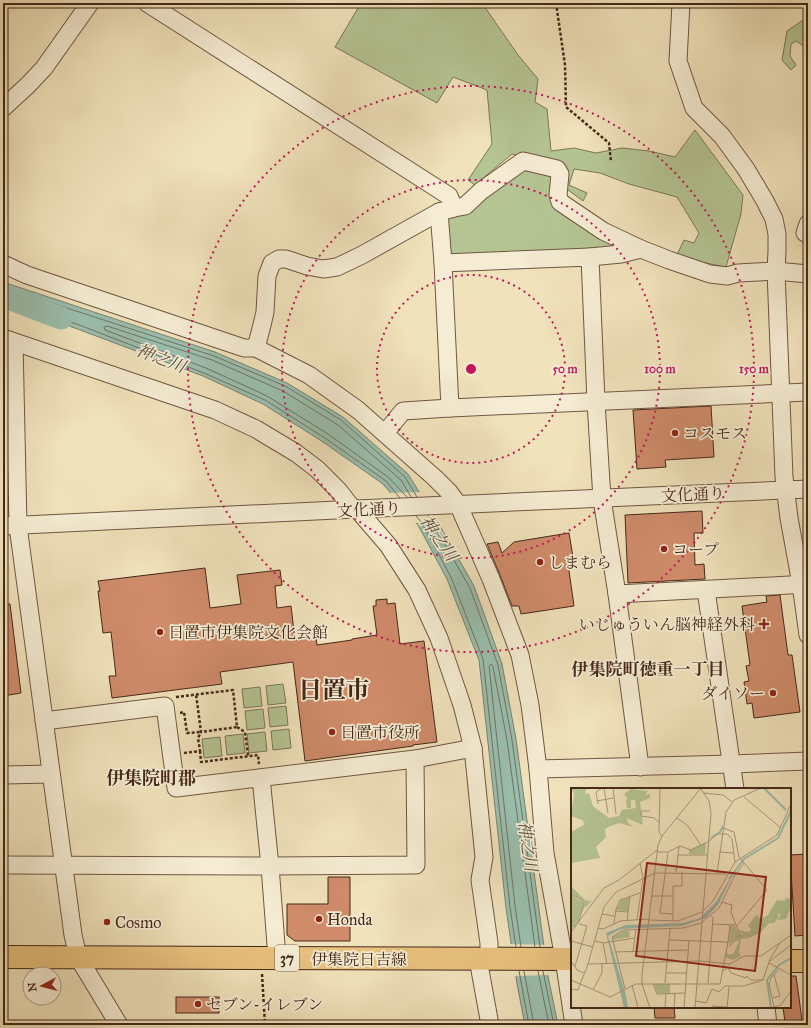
<svg xmlns="http://www.w3.org/2000/svg" width="811" height="1028" font-family="'IM FELL Great Primer','Noto Serif JP',serif">
	<style>
		.green { fill: #b5c493; stroke: #7d7656 }
		.water { fill: #9abead; stroke: #788272 }
		.pier { fill: #f0e2bb }
		.lines { fill: none; stroke-linecap: round; stroke-linejoin: round }
		.shore { stroke: #707364; stroke-width: 1 }
		.river { stroke: #9abead; stroke-width: 23 }
		.building { fill: #cf8b6a; stroke: #45281a }
		.minor-casing { stroke: #705642; stroke-width: 19 }
		.major-casing { stroke: #45281a; stroke-width: 24 }
		.path { stroke: #45281a; stroke-width: 2.5; stroke-dasharray: 3 2; stroke-linecap: butt }
		.minor { stroke: #f5ecd3; stroke-width: 17 }
		.major { stroke: #e8c17e; stroke-width: 22 }
		.ring { fill: none; stroke: #c2185b; stroke-width: 2; stroke-dasharray: 2 4 }
		.poi-dot { fill: #8f2418; stroke: #f5ecd3; stroke-width: 1.5 }
		.labels { text-anchor: middle; stroke-width: 3.5; stroke-linejoin: round; paint-order: stroke }
		.shield { fill: #f5ecd3; stroke: #7a6352; stroke-width: 1 }
		.shield-label { font-size: 15px; font-weight: bold; fill: #45281a }
		.poi-label { font-size: 16px; fill: #45281a; stroke: #f5ecd3; text-anchor: start }
		.street-label { font-size: 16px; fill: #45281a; stroke: #f5ecd3 }
		.water-label { font-size: 17px; font-style: italic; fill: #5a4e3f; stroke: #f5ecd3 }
		.neighbourhood-label { font-size: 17px; font-weight: bold; fill: #45281a; stroke: #f5ecd3 }
		.quarter-label { font-size: 18px; font-weight: bold; fill: #45281a; stroke: #f5ecd3 }
		.town-label { font-size: 24px; font-weight: bold; fill: #45281a; stroke: #f5ecd3 }
		.inset-river { fill: none; stroke: #9abead; stroke-width: 2 }
		.inset-road { fill: none; stroke: #ac987b; stroke-width: 1 }
		.view { fill: #8f2418; fill-opacity: 0.15; stroke: #8f2418; stroke-width: 2 }
		.inset-edge { fill: none; stroke: #45281a; stroke-width: 2 }
		.centre { fill: #c2185b; stroke: #f5ecd3; stroke-width: 2 }
		.ring-label { font-size: 12px; text-anchor: middle; font-weight: bold; fill: #c2185b; stroke: #f5ecd3; stroke-width: 3.5; stroke-linejoin: round; paint-order: stroke }
	</style>
	<rect width="100%" height="100%" fill="#f0e2bb"/>
	<filter id="stains"><feTurbulence type="fractalNoise" baseFrequency=".005" numOctaves="4"/><feColorMatrix values="0 0 0 0 .2 0 0 0 0 .09 0 0 0 0 .02 0 0 0 .5 -.17"/></filter>
	<radialGradient id="worn" r=".72"><stop offset=".6" stop-color="#630" stop-opacity="0"/><stop offset="1" stop-color="#630" stop-opacity=".3"/></radialGradient>
	<g class="green">
		<path d="M361,3H482L518,55L538,79L535,102L547,109L551,151L574,148L596,153L622,148L649,151L675,157L695,130L743,195L741,214L726,267L676,257L684,240L694,243L699,233L677,197L629,184L600,173L574,169L569,185L587,193L583,201L564,187L558,165L512,154L475,185L468,180L492,144L487,90L453,77L437,103L335,47Z"/>
		<path d="M803,20L808,23V49L796,41L791,44L790,56L796,65L791,70L782,60L787,31Z"/>
		<path d="M527,165L553,172L552,196L617,243L616,250L454,258L448,253L447,219L484,195Z"/>
		<path d="M283,684L286,703L268,705L266,686Z"/>
		<path d="M260,687L262,706L244,708L242,689Z"/>
		<path d="M286,706L288,725L270,727L268,708Z"/>
		<path d="M263,709L265,728L247,730L245,711Z"/>
		<path d="M289,729L291,748L273,750L271,731Z"/>
		<path d="M265,732L267,751L249,753L247,734Z"/>
		<path d="M243,734L245,753L227,755L225,736Z"/>
		<path d="M220,737L222,756L204,758L202,739Z"/>
	</g>
	<path class="water" d="M3,282L215,352L287,383L343,417L408,474L436,519L474,586L502,664L516,739L548,976L558,1025H525L517,984L506,908L479,660L447,579L418,525L383,484L323,442L263,404L203,376L64,324L3,291Z"/>
	<g class="pier">
		<path d="M421,492L439,522L414,523L389,493Z"/>
		<path d="M509,944L546,945L550,975L514,976Z"/>
	</g>
	<g class="lines">
		<g class="shore">
			<path d="M407,497L388,477L328,434L267,396L206,368L105,330L104,327L107,326L212,360L283,391L338,425L401,480L411,497"/>
			<path d="M400,498L386,481L325,438L265,400L204,373L66,320L23,297L22,294H24L214,356L285,386L341,420L405,477L417,497"/>
			<path d="M428,515L470,588L498,665L512,740L540,947"/>
			<path d="M416,516L422,523L451,577L483,659L510,907L516,947"/>
			<path d="M521,947L515,906L489,666L491,664L492,665L493,667L507,740L535,947"/>
			<path d="M519,971L529,1025"/>
			<path d="M524,971L534,1025"/>
			<path d="M538,971L549,1025"/>
			<path d="M543,971L554,1025"/>
		</g>
		<path class="river" d="M3,296L61,318"/>
	</g>
	<g class="building">
		<path d="M711,406L714,457L665,460L666,467L637,469L633,410Z"/>
		<path d="M702,511L703,533H694L695,565L704,564L705,579L628,583L625,515Z"/>
		<path d="M569,533L574,563L568,564L574,606L521,614L519,606H512L500,575L487,544L498,542L502,553L514,542Z"/>
		<path d="M205,568L210,608L241,604L237,575L280,570L282,585L275,586L277,608L291,606L295,640L316,637L317,645L352,640V639L377,635L373,606H376V600L387,599V604L395,603L400,644L424,641L437,742L413,745V746L305,761L293,662L220,672L222,684L112,698L109,676H116L111,632L103,633L98,591H100L98,581Z"/>
		<path d="M780,595L788,655H792L800,712L754,718L752,703L747,704L744,682L749,681L746,666L750,665L742,606L767,602L766,596Z"/>
		<path d="M3,604H10L21,693L3,696Z"/>
		<path d="M808,854V935L795,936L790,855Z"/>
		<path d="M328,877H350V941H295L287,935V904H328Z"/>
		<path d="M790,976H796L802,1020L785,1022L783,1007H790Z"/>
		<rect x="176" y="997" width="43" height="16"/>
		<path d="M654,1007H674L675,1018H655Z"/>
	</g>
	<g class="lines">
		<defs>
			<g id="minor">
				<path d="M147,3L449,196L454,208"/>
				<path d="M681,3L678,61L694,108L722,136L746,169L765,201L774,219L777,234V251L776,271L784,477L789,518L801,584L808,635"/>
				<path d="M3,108L28,85L44,68L90,3"/>
				<path d="M439,212L443,263L450,408"/>
				<path d="M808,224L805,233L808,234"/>
				<path d="M590,257L621,254L641,249L669,260L710,274L727,276L738,273L776,271L808,274"/>
				<path d="M443,263L590,257L596,402L602,499L617,594L640,767"/>
				<path d="M3,264L27,275L244,348H256L309,375L358,410L435,478L449,492L458,504L491,579L520,655L530,705L538,769L545,853L564,959L574,1025"/>
				<path d="M3,338L215,410L256,429L296,453L317,469L339,491L353,509"/>
				<path d="M14,342L18,526L73,935L78,957L119,1025"/>
				<path d="M256,348L262,325L265,312L267,276L272,263L279,259H286L307,266L323,269L337,267L362,255L439,212L454,208L465,206L481,191L523,161L557,169L560,174L558,195L560,202L603,231L641,249"/>
				<path d="M385,433L403,411L450,408L808,392"/>
				<path d="M357,509L388,545L417,590L439,638L462,705L473,748L484,857L480,880L489,943V959"/>
				<path d="M3,526L357,509L808,489"/>
				<path d="M706,590L735,789"/>
				<path d="M617,594L808,584"/>
				<path d="M44,721L165,706L176,788L415,759L473,748"/>
				<path d="M538,769L732,764L808,761"/>
				<path d="M3,775L51,774"/>
				<path d="M261,778L270,866L277,958"/>
				<path d="M3,865L270,866L416,865L415,759"/>
				<path d="M478,959L490,1025"/>
				<path d="M766,1007L768,1025"/>
			</g>
			<g id="major">
				<path d="M3,957L572,959"/>
				<path d="M790,961H808"/>
			</g>
		</defs>
		<use href="#minor" class="minor-casing"/>
		<use href="#major" class="major-casing"/>
		<g class="path">
			<path d="M556,3L565,65L566,107L609,143L611,162"/>
			<path d="M176,697L233,690L237,727L201,732L196,694"/>
			<path d="M180,713L184,712L187,733L201,732"/>
			<path d="M237,727L245,732L248,756"/>
			<path d="M200,751L201,762L258,755L259,764"/>
			<path d="M184,753L200,751L198,738L201,732"/>
			<path d="M262,974L265,1025"/>
		</g>
		<use href="#minor" class="minor"/>
		<use href="#major" class="major"/>
	</g>
	<g class="ring">
		<circle cx="471" cy="369" r="94"/>
		<circle cx="471" cy="369" r="189"/>
		<circle cx="471" cy="369" r="283"/>
	</g>
	<g class="poi-dot">
		<circle cx="675" cy="433" r="4"/>
		<circle cx="664" cy="549" r="4"/>
		<circle cx="540" cy="562" r="4"/>
		<path d="M762 618h4v4h4v4h-4v4h-4v-4h-4v-4h4z"/>
		<circle cx="160" cy="632" r="4"/>
		<circle cx="773" cy="693" r="4"/>
		<circle cx="332" cy="732" r="4"/>
		<circle cx="319" cy="919" r="4"/>
		<circle cx="107" cy="922" r="4"/>
		<circle cx="198" cy="1004" r="4"/>
	</g>
	<g class="labels">
		<rect class="shield" x="275" y="945" width="24" height="26" rx="3"/>
		<g class="shield-label">
			<text x="287" y="963">37</text>
		</g>
		<g class="poi-label">
			<text x="683" y="439">コスモス</text>
			<text x="672" y="555">コープ</text>
			<text x="548" y="568">しまむら</text>
			<text x="755" y="630" text-anchor="end">いじゅういん脳神経外科</text>
			<text x="168" y="638">日置市伊集院文化会館</text>
			<text x="765" y="699" text-anchor="end">ダイソー</text>
			<text x="340" y="738">日置市役所</text>
			<text x="327" y="925">Honda</text>
			<text x="115" y="928">Cosmo</text>
			<text x="206" y="1010">セブン-イレブン</text>
		</g>
		<g class="street-label">
			<text transform="translate(693 494) rotate(-3)" y="6">文化通り</text>
			<text transform="translate(369 509) rotate(-3)" y="6">文化通り</text>
			<text x="359" y="965">伊集院日吉線</text>
		</g>
		<g class="water-label">
			<text transform="translate(161 358) rotate(21)" y="6">神之川</text>
			<text transform="translate(439 538) rotate(55)" y="6">神之川</text>
			<text transform="translate(528 846) rotate(82)" y="6">神之川</text>
		</g>
		<g class="neighbourhood-label">
			<text x="648" y="675">伊集院町徳重一丁目</text>
		</g>
		<g class="quarter-label">
			<text x="151" y="784">伊集院町郡</text>
		</g>
		<g class="town-label">
			<text x="334" y="698">日置市</text>
		</g>
	</g>
	<g transform="translate(571 788)">
		<rect width="220" height="220" fill="#f0e2bb"/>
		<path d="M0,0H16L14,6L18,5L22,18L38,30L48,28L51,22L65,20L64,12H60V20H56L55,14L56,10L53,6L60,1L77,3L74,7L79,6V10L69,14L72,37L56,30L57,35L63,39L48,35L37,39L34,42L35,49L25,59L29,70L0,75V44L14,36L11,32L0,28L3,6ZM135,54L134,66H118V62ZM0,98L14,112L20,113L14,120L12,113L0,106ZM0,108L9,112L13,117L4,140L0,139ZM58,109L57,123L45,122L50,112ZM214,110L220,111V119L215,131L207,132L210,126H206L208,129L203,135H198L190,144L178,150L170,151L168,165L170,168L162,172L154,169L156,164L158,167L163,165L168,153L164,154L170,146L167,142L178,144L180,141L177,138L185,127L190,131L197,127L206,112L214,113ZM159,138H164L169,148L158,157ZM52,143H58L59,149L41,152V149ZM83,196H99V205H86Z" fill="#b5c493"/>
		<path d="M164,82L147,117L135,130L111,138L50,141L37,148L54,204L57,219L53,220L35,145L55,137L112,135L129,130L145,114Z" fill="#9abead"/>
		<path class="inset-river" d="M193,0L215,22M140,50L149,44L152,38M158,91L173,71L207,50L220,23M200,220L196,192L208,177L220,170"/>
		<path class="inset-road" d="M33,0L37,25M42,0L45,26M89,0L88,44L91,48M133,5L152,7L161,14M173,9L210,40M26,13L42,10M27,16L25,4L31,0M79,23H70V28L83,30L89,35M106,30L117,38L129,56M152,40L163,44L168,69L196,102L165,139M86,64H97L109,58L120,62L137,54L146,46H156L161,51L164,74M97,64L89,125L102,126M148,64L162,65M107,67H136M105,84L108,58M146,85L155,24L163,12L190,0M0,107L10,111L13,117L7,135M81,108H102M151,114L161,117L160,124L169,147L158,159M44,123L57,124M132,123L142,113L164,74L206,47L220,16M31,126L43,128M66,132L72,90L69,75M78,132L107,133L131,124M56,133L59,108M102,133V98H111V84M43,135L45,121L49,112L69,105M142,136L164,137M27,140L32,141L49,133L78,131M0,144L33,100L48,92L86,62M98,152L157,154L159,137M0,153L22,159M24,153L32,155L64,150M32,155L36,176M44,164L117,162M62,164L65,141M0,173L6,182L13,185M199,173L220,157M198,175L220,187M17,176L129,173L159,176L173,168H190L220,147M4,178L16,138L8,136M207,182L200,190L198,196L203,219L210,217L220,203M151,184L157,179L160,185L175,190L176,188L180,192H192M95,185H115M0,192L39,209L65,196H149L157,154M192,192L199,171L209,155M94,195L99,141M137,195L142,130L140,128M82,196L86,206L114,205M61,197L67,220M0,201L7,202L17,176L33,119L45,104L84,85L155,86M54,201L41,149L52,142L112,140L130,135L148,120L163,89L173,75M22,202L31,185V176M202,210L209,208L203,187M125,213L135,215L141,201L148,204L154,198H173L192,192M141,218L156,219M79,220L71,196V187L87,57L91,48L130,0M94,220L95,205M103,220L104,205M113,220L118,152M124,220L140,25L138,13L130,1M156,220L158,199"/>
		<path class="view" d="M76,75L195,89L184,183L65,168Z"/>
		<rect width="220" height="220" class="inset-edge"/>
	</g>
	<circle cx="471" cy="369" r="6" class="centre"/>
	<g class="ring-label">
		<text x="565" y="373">50 m</text>
		<text x="660" y="373">100 m</text>
		<text x="754" y="373">150 m</text>
	</g>
	<rect width="811" height="1028" fill="none" stroke="#f0e2bb" stroke-width="16"/>
	<rect x="4" y="4" width="803" height="1020" fill="none" stroke="#45281a" stroke-width="2"/>
	<rect x="8" y="8" width="795" height="1012" fill="none" stroke="#45281a"/>
	<g transform="translate(42 986) rotate(263)"><circle r="19" fill="#f5ecd3" stroke="#af9e89"/>
	<path d="M0-3L7 15L0 10L-7 15Z" fill="#8f2418"/>
	<text y="-6" font-size="11" font-weight="bold" text-anchor="middle" fill="#45281a">N</text>
	</g>
	<rect width="100%" height="100%" filter="url(#stains)"/>
	<rect width="100%" height="100%" fill="url(#worn)"/>
</svg>
